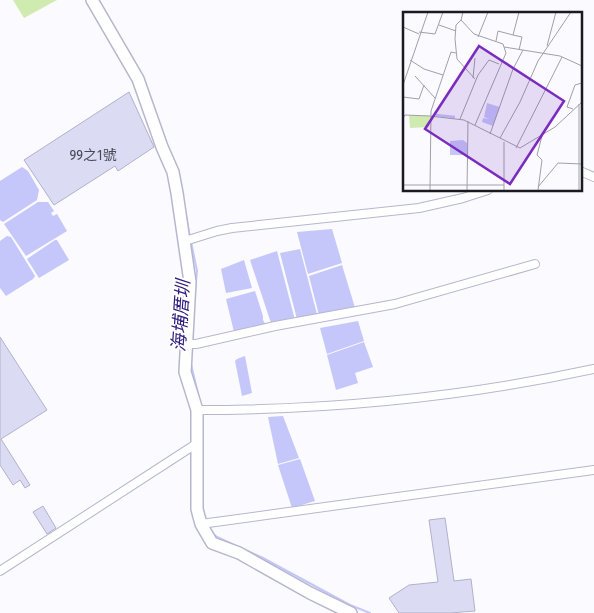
<svg xmlns="http://www.w3.org/2000/svg" width="594" height="613" font-family="'Fira Sans Condensed','Noto Sans TC',sans-serif">
	<style>
		.green { fill: #d0ebb0 }
		.water { fill: #c5c6fa }
		.lines { fill: none; stroke-linecap: round; stroke-linejoin: round }
		.stream { stroke: #c5c6fa; stroke-width: 2 }
		.building { fill: #dbdcf4; stroke: #b1b2ca }
		.street-casing { stroke: #b6b7ce; stroke-width: 10 }
		.secondary-casing { stroke: #b6b7ce; stroke-width: 14 }
		.street { stroke: #fff; stroke-width: 8 }
		.secondary { stroke: #fff; stroke-width: 11 }
		.labels { text-anchor: middle; stroke-width: 4; stroke-linejoin: round; paint-order: stroke }
		.number-label { font-size: 14px; fill: #4a4a56 }
		.water-label { font-size: 18px; font-style: italic; fill: #301b7c; stroke: #fff }
		.inset-river { fill: none; stroke: #c5c6fa; stroke-width: 2.5 }
		.inset-road { fill: none; stroke: #a0a0a7; stroke-width: 1 }
		.view { fill: #7b2cbf; fill-opacity: 0.15; stroke: #7b2cbf; stroke-width: 2.5 }
		.inset-edge { fill: none; stroke: #1a1a22; stroke-width: 2.5 }
	</style>
	<rect width="100%" height="100%" fill="#fafaff"/>
	<path class="green" d="M13,0H57L24,18Z"/>
	<g class="water">
		<path d="M22,167L28,171L39,190L37,200L3,222L0,220V181Z"/>
		<path d="M38,202H48L54,211L51,213L53,216L57,214L67,231L26,256L4,224Z"/>
		<path d="M332,229L342,263L308,274L297,232Z"/>
		<path d="M7,236L11,237L35,276L33,279L6,296L0,288V241Z"/>
		<path d="M55,240H57L69,260L39,278L27,259Z"/>
		<path d="M300,249L318,318L298,323L280,253Z"/>
		<path d="M277,251L296,324L273,329L250,260Z"/>
		<path d="M244,260L252,288L226,293L221,269Z"/>
		<path d="M342,265L356,311L320,319L309,276Z"/>
		<path d="M255,291L263,316V320L268,329L235,336L226,299Z"/>
		<path d="M358,321L364,341L327,354L320,328Z"/>
		<path d="M364,342L373,367L355,373L358,383L336,390L327,355Z"/>
		<path d="M245,356L252,393L242,396L235,361L237,359Z"/>
		<path d="M283,416L299,458L278,464L268,417Z"/>
		<path d="M300,459L315,501L292,508L278,465Z"/>
	</g>
	<g class="lines">
		<g class="stream">
			<path d="M127,49L143,77"/>
			<path d="M186,216L190,238"/>
			<path d="M191,242L197,271L194,302"/>
			<path d="M191,364L199,398"/>
			<path d="M202,418L203,488"/>
			<path d="M212,533L217,537L263,558L350,605L370,613"/>
		</g>
	</g>
	<g class="building">
		<path d="M129,92L154,147L118,171L115,166L54,205L24,160Z"/>
		<path d="M0,337L47,410L1,439L30,485L25,488L20,480L13,485L0,465Z"/>
		<path d="M43,506L56,528L47,534L33,512Z"/>
		<path d="M445,518L454,581L471,579L475,611L450,613H399L389,598L409,585L438,582L429,520Z"/>
	</g>
	<g class="lines">
		<defs>
			<g id="street">
				<path d="M580,171L594,177"/>
				<path d="M185,241L217,231L232,228L419,208L463,198L488,190"/>
				<path d="M186,344H196L275,326L395,304L535,264"/>
				<path d="M197,410C331,410 464,397 594,369"/>
				<path d="M201,524L594,470"/>
				<path d="M0,571L196,444"/>
			</g>
			<path id="secondary" d="M92,0L138,79L162,147L173,172L177,193L190,282L185,372L197,410V509L201,524L212,543L239,553L310,593L351,613"/>
		</defs>
		<use href="#street" class="street-casing"/>
		<use href="#secondary" class="secondary-casing"/>
		<use href="#street" class="street"/>
		<use href="#secondary" class="secondary"/>
	</g>
	<g class="labels">
		<g class="number-label">
			<text x="93" y="160">99之1號</text>
		</g>
		<g class="water-label">
			<text transform="translate(181 316) rotate(-86)" y="6">海埔厝圳</text>
		</g>
	</g>
	<g transform="translate(403 12)">
		<rect width="179" height="179" fill="#fafaff"/>
		<path d="M6,103L27,104L26,115L7,116Z" fill="#d0ebb0"/>
		<path d="M84,91L97,95L90,114L79,110L80,106L86,107L81,105ZM60,128L64,131V143H47V129Z" fill="#c5c6fa"/>
		<path class="inset-river" d="M33,103L52,105"/>
		<path class="inset-road" d="M60,0L58,8L71,22L100,32L103,41L72,113M58,8L53,13L52,27L54,47L72,67M36,13L53,19M0,15L16,22M16,20L32,22L40,0M75,25L85,0M93,29L95,19L110,23M144,34L153,0M101,35L157,44L179,54M116,38L119,25L110,23L116,0M7,48L21,57L40,63M12,64L32,86M70,66L72,46M0,73L25,0M0,85L16,87L21,73M176,92V178M170,97L164,95L172,73L179,71M0,106L2,103L27,104L61,108L117,136L152,115L179,90M57,107L75,63L86,48L96,52M87,122L110,57L120,38M97,126L117,90L135,49L168,0M113,136L159,45M0,173H101M135,175L155,151L179,152M27,178L28,99L48,40L53,41M64,178L65,109M101,178V130M135,178L139,148L134,143L139,124"/>
		<path class="view" d="M76,34L161,89L107,172L22,117Z"/>
		<rect width="179" height="179" class="inset-edge"/>
	</g>
</svg>
